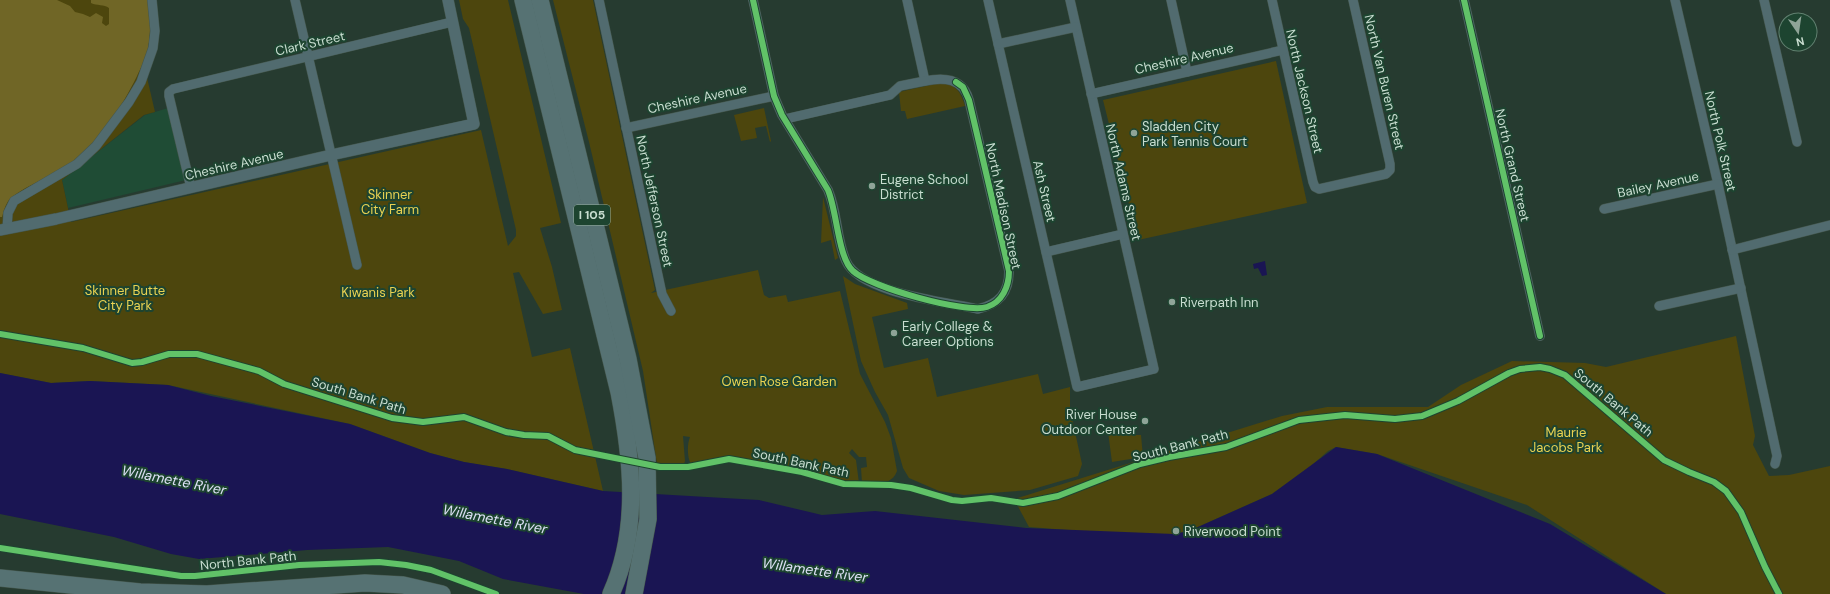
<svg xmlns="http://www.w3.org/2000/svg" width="1830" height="594" font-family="'DM Sans',sans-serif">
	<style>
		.built { fill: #1f4c35 }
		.green { fill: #4d460d }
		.forest { fill: #706626 }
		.water { fill: #1a1553 }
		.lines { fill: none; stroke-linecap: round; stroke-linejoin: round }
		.minor-casing { stroke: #45574d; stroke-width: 10 }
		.tertiary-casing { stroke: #45574d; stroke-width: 12 }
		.motorway-casing { stroke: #45574d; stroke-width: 18 }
		.minor { stroke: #516b6f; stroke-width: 9 }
		.tertiary { stroke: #516b6f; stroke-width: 11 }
		.motorway { stroke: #567273; stroke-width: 17 }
		.cycleway-casing { stroke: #1d4430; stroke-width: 8 }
		.cycleway { stroke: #61c268; stroke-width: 6 }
		.poi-dot { fill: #8fa498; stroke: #1d4430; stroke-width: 1.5 }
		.labels { text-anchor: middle; stroke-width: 4; stroke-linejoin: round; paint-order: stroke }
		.shield { fill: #1d4430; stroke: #95afa0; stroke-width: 1 }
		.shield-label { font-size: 12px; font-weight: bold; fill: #c8ddd0 }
		.street-label { font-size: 13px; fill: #c8ddd0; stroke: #1d4430 }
		.poi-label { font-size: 13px; fill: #c8ddd0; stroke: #1d4430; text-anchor: start }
		.park-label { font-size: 13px; fill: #e9d252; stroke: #1d4430 }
		.water-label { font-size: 14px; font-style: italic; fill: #dde1f6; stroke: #1d4430 }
	</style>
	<rect width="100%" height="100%" fill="#263b30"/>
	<path class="built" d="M168,108L186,180L68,208L62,180L145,115Z"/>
	<g class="green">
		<path d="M0,0H129L155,112L144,115L62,180L71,222L481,130L508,246L516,236V230L469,28L463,19L459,0H508L561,223L540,228L552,267L562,310L543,314L519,272L513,273L532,357L570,348L603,491L507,469L464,462L430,453L350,424L168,385L90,381L51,383L0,373Z"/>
		<path d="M553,0H593L655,290L651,293L758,270L764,295L769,298L786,295L788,302L840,291L860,374L885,422L891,438L897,471C892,486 875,483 862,483L861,468L867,467L866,457H859L852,449L849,453L856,460L859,483H854L852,481L845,483L813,473L746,459L726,458L691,464C687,458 687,444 690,437L683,436L685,461L684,464H657L643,371L589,142Z"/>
		<path d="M1276,61L1307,203L1138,240L1103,100Z"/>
		<path d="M939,83C954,82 961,91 965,106L907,119L905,111H901L899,92Z"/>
		<path d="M764,108L771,141L770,142L766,126L755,128L757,138L741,141L734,115Z"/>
		<path d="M823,197L838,258L835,260L831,240L821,243Z"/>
		<path d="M843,276L855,284L907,303L908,309L872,317L884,368L928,358L937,397L1038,374L1043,394L1070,387V409L1082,464L1078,476L1030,490L964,495L939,491L909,478L903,468L888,415L875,392L861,361Z"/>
		<path d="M1736,336L1755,436L1753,445L1769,476L1789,475L1830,466V594H1666L1527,505L1377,454L1336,447L1328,451L1311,466L1272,494L1189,531L1158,537L1029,527L1014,499L1282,416L1327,407H1428L1461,385L1512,361L1585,363L1606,367Z"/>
		<path d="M1134,429L1135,435H1141L1143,457L1112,462L1108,432Z"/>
	</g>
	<path class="forest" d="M0,0H57L70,6L75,12L83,14L90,17L96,13L103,17L102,23L106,26L109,24V8C104,4 97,6 91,3V0H148C151,18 151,37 147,54C145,62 140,69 137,76C120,110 98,145 67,166C50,178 23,186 9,200C5,205 4,211 2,217H0Z"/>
	<g class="water">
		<path d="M1265,261L1267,275L1262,276L1258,268L1254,269L1253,264Z"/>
		<path d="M0,373L51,383L90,381L168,385L211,396L350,424L430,453L464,462L507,469L603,491L759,500L822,515L875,511L1026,528L1174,534L1189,531L1272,494L1336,447L1377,454L1550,524L1666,594H584L503,579L459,561L388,547L307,550L199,559L171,554L114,537L0,514Z"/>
	</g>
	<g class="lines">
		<defs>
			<g id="minor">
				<path d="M295,0L357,265"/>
				<path d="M599,0L662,294L671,311"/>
				<path d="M753,0L774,96L782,115L828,190C838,213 836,239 846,261C860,293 947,302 978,309C999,304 1009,293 1009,271L969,100C963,78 944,77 925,81L907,0"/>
				<path d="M988,0L1077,387L1154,369L1070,0"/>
				<path d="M1171,0L1187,72"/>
				<path d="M1272,0L1313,182L1315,187L1319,189L1386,174L1390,170V164L1353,0"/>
				<path d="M1464,0L1540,336"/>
				<path d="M1675,0L1718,184L1777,456L1775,464"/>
				<path d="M1764,0L1797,142"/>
				<path d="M998,44L1076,27"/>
				<path d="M1091,94L1283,50"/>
				<path d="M785,119L890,95L900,86L925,81"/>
				<path d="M626,128L774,96"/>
				<path d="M191,188L169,96V92L173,89L452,22"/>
				<path d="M1604,209L1718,184"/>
				<path d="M7,229L8,213L14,201L77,164L96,146L129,102L141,82L153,48L155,31L152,0"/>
				<path d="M1732,250L1830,225"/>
				<path d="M1046,252L1123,234"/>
				<path d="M1659,306L1741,288"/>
			</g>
			<path id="tertiary" d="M0,230L56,219L331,155L474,124L448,0"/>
			<g id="motorway">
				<path d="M523,0L619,392C632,459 640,529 611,594"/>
				<path d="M540,0L628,359L647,458L648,519L634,594"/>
				<path d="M0,578L140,592L207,594L365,583L403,585L442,594"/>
			</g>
		</defs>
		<use href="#minor" class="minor-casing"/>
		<use href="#tertiary" class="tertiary-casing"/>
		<use href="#motorway" class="motorway-casing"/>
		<use href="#minor" class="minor"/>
		<use href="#tertiary" class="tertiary"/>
		<use href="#motorway" class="motorway"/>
		<defs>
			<g id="cycleway">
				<path d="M753,0L774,96L782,115L828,190C837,211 838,258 853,271C870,287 965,314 987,307C1002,302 1009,287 1009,271L969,100L963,87L956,82"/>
				<path d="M1464,0L1540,336"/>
				<path d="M0,334L83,348L132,363L142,362L169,354H197L259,371L284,384L392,418L423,422L464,417L506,432L524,435L548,436L575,450L660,467H688L729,459L802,472L844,484L891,485L911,488L952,500L962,501L991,498L1023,503L1058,496L1140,464L1169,457L1226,447L1299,420L1345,415L1395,419L1422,416L1458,401L1509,373L1520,369L1540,367L1550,369L1565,375L1664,460L1689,472L1714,482L1726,491L1741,512L1765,567L1779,594"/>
				<path d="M0,548L181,576H195L299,565L379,562L406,565L431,570L496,594"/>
			</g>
		</defs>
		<use href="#cycleway" class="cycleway-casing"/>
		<use href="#cycleway" class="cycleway"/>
	</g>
	<g class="poi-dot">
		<circle cx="1134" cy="133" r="4"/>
		<circle cx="872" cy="186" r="4"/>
		<circle cx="1172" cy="302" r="4"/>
		<circle cx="894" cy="333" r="4"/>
		<circle cx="1145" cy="421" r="4"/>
		<circle cx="1176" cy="531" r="4"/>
	</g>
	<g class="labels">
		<rect class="shield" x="574" y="205" width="36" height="20" rx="3"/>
		<g class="shield-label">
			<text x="592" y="219">I 105</text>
		</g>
		<g class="street-label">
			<text transform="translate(310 43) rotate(-13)" y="5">Clark Street</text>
			<text transform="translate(1184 58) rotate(-13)" y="5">Cheshire Avenue</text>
			<text transform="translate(1385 82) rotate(77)" y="5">North Van Buren Street</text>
			<text transform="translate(1305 91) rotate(77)" y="5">North Jackson Street</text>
			<text transform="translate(697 98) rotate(-12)" y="5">Cheshire Avenue</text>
			<text transform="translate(1721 141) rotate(77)" y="5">North Polk Street</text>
			<text transform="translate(234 164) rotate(-13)" y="5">Cheshire Avenue</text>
			<text transform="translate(1513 165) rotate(77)" y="5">North Grand Street</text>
			<text transform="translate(1124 182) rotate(77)" y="5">North Adams Street</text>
			<text transform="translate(1658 184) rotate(-12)" y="5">Bailey Avenue</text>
			<text transform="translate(1045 191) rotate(77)" y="5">Ash Street</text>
			<text transform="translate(655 201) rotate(78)" y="5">North Jefferson Street</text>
			<text transform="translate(1004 206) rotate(78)" y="5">North Madison Street</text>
			<text transform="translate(359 395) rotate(17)" y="5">South Bank Path</text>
			<text transform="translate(1614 402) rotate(40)" y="5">South Bank Path</text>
			<text transform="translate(1180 445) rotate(-14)" y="5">South Bank Path</text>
			<text transform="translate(801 462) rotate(12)" y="5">South Bank Path</text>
			<text transform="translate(248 560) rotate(-6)" y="5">North Bank Path</text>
		</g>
		<g class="poi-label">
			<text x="1142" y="131">Sladden City<tspan x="1142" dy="15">Park Tennis Court</tspan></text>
			<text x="880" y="184">Eugene School<tspan x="880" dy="15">District</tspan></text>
			<text x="1180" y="307">Riverpath Inn</text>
			<text x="902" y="331">Early College &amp;<tspan x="902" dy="15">Career Options</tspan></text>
			<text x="1137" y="419" text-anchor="end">River House<tspan x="1137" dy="15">Outdoor Center</tspan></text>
			<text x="1184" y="536">Riverwood Point</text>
		</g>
		<g class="park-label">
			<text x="390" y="199">Skinner<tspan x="390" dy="15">City Farm</tspan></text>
			<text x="125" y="295">Skinner Butte<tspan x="125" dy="15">City Park</tspan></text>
			<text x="378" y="297">Kiwanis Park</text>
			<text x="779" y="386">Owen Rose Garden</text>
			<text x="1566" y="437">Maurie<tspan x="1566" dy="15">Jacobs Park</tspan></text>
		</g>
		<g class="water-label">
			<text transform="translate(174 480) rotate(11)" y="5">Willamette River</text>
			<text transform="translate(495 519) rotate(11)" y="5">Willamette River</text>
			<text transform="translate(815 570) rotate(8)" y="5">Willamette River</text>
		</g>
	</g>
	<g transform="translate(1798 32) rotate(167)"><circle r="19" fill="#1d4430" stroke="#618170"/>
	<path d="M0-3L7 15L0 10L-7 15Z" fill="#8fa498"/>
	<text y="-6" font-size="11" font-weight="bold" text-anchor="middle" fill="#c8ddd0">N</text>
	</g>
</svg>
